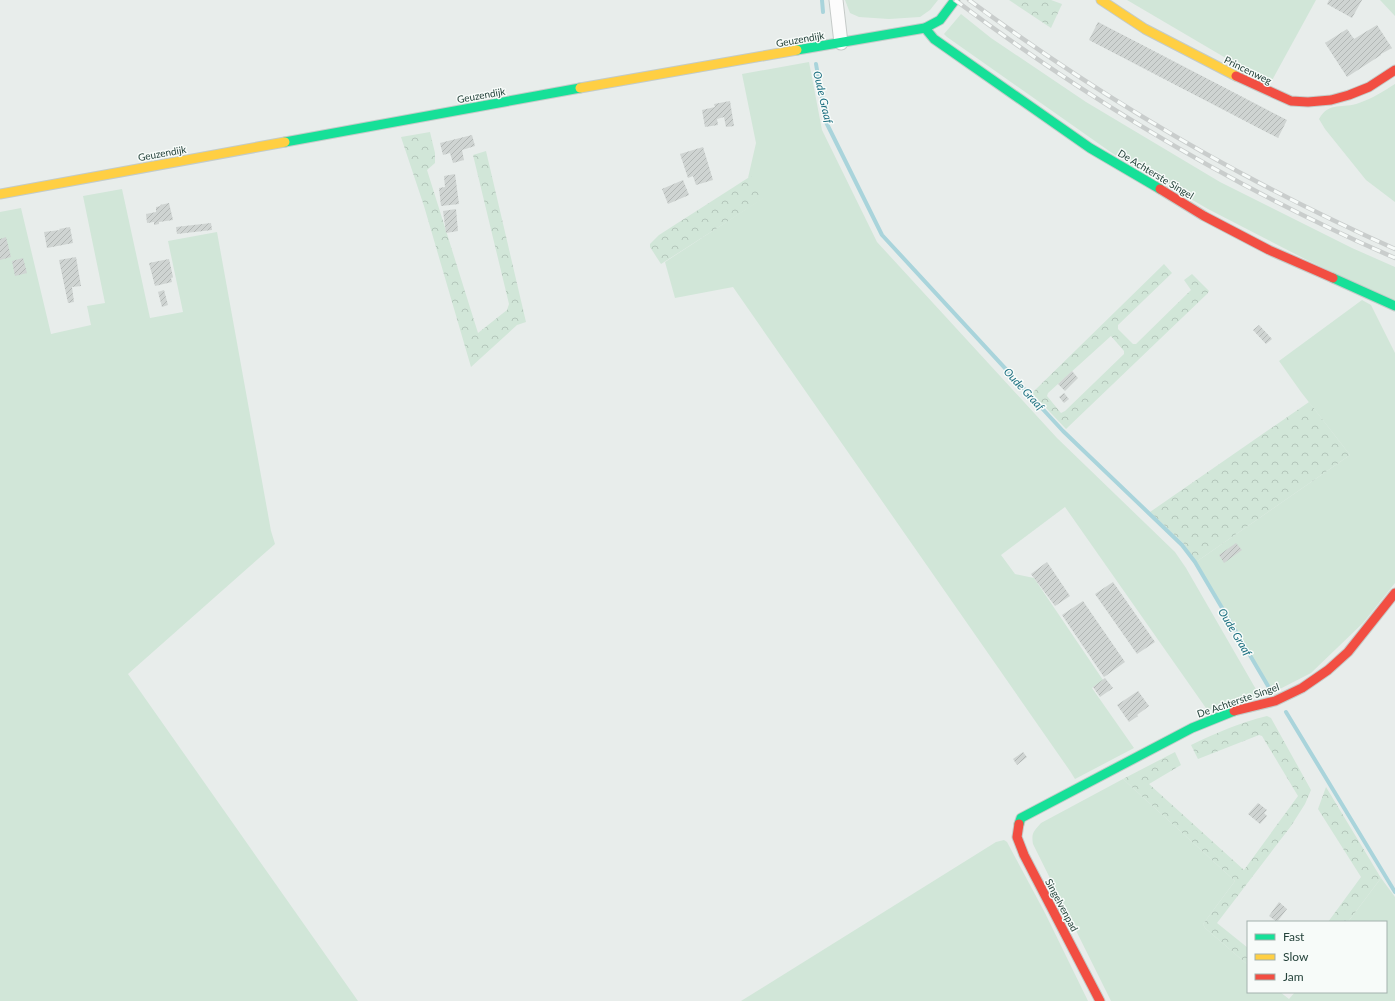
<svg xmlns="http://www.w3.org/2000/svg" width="1395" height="1001" font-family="Lato,sans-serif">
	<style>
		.green { fill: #d1e6d8 }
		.forest { fill: url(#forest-crowns); fill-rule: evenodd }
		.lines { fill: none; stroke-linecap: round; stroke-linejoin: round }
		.stream { stroke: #a9d4db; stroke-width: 4 }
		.building { fill: url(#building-hatch) }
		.street-casing { stroke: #c5cac8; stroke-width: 15 }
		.fast-casing { stroke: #c3cbc8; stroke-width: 11 }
		.slow-casing { stroke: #c3cbc8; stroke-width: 11 }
		.jam-casing { stroke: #c3cbc8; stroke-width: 11 }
		.street { stroke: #fcfcfc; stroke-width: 13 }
		.fast { stroke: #16e098; stroke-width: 9 }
		.slow { stroke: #ffcf43; stroke-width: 9 }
		.jam { stroke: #f24e42; stroke-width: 9 }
		.rail-casing { stroke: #c9cdcc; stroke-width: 4.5 }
		.rail { stroke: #f7fbf9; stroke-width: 3; stroke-dasharray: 9; stroke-linecap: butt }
		.labels { text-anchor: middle; stroke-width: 3; stroke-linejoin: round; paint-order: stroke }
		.street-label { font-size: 10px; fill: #24423a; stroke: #f7fbf9 }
		.water-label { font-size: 11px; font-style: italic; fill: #1c6f80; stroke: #f7fbf9 }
	</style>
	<defs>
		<pattern id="forest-crowns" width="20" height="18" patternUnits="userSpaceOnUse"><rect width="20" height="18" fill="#d1e6d8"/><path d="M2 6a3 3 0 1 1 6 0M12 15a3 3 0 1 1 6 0" fill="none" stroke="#b3c6ba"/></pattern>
		<pattern id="building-hatch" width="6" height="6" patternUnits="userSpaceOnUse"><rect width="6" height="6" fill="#cfd4d2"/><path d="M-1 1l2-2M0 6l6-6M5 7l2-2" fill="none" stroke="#b2b7b5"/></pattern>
	</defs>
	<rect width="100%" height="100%" fill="#e8edeb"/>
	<g class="green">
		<path d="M845,0H938L930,10L920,17L889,19L859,17L850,13Z"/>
		<path d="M1127,0H1316L1270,84Z"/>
		<path d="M1380,0H1395V16Z"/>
		<path d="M961,14L991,38L1086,102L1220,182L1352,248L1395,267V302L1305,259L1208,209L1112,153L947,37L944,34Z"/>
		<path d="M809,62L822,130L877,242L1057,438L1175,552L1186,568L1261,698L1247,699L1208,711L1065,507L1001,555L1015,574L1034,578L1103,680L1092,688L1134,748L1075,779L1070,771L733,287L675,298L665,262L763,198L750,177L748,178L756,143L742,74Z"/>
		<path d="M1395,84V202L1366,180L1325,129L1319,119C1329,101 1343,109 1359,103C1373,98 1384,91 1395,84Z"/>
		<path d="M122,189L150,318L183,312L168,241L217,232L271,531L275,544L128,674L358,1001H0V212L21,208L51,334L91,325L87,306L105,303L83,196Z"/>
		<path d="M1362,300L1371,305L1395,353V583L1363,623L1311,673L1272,693L1196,562L1350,455L1301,392L1279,361Z"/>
		<path d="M1123,779L1235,881L1203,924L1205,928L1248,965V992H1280L1289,999L1295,992H1386V922H1348L1381,878L1395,897V1001H1111L1033,844C1031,833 1034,831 1041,823Z"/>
		<path d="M1004,840L1007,842L1045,913L1088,1001H741L996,842Z"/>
	</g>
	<g class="forest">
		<path d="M1009,0H1051L1062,4L1051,28Z"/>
		<path d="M430,132L435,153V163L427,170L478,333L507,310L509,304L473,155L486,151L526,322L517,325L471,367L424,206L401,137Z"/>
		<path d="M751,176L764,198L661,264L650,247V244L659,235Z"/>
		<path d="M1164,264L1172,273L1118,325V329L1133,344H1136L1191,290L1184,280L1192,274L1209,291L1207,294L1066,429L1032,393ZM1111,336L1124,351V354L1065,411L1061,413L1047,396L1048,393Z"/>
		<path d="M1309,402L1350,455L1196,562L1184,544L1150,512Z"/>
		<path d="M1267,716L1271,718L1311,790L1305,804L1291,826L1217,923L1248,948V965L1205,928L1203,924L1235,881L1123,779L1175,752L1181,765L1149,784L1244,870L1298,796L1262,736L1259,735L1198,759L1191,745C1216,733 1241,722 1267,716Z"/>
		<path d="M1326,787L1381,878L1348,922H1328L1361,877L1318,809Z"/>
	</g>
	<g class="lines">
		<g class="stream">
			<path d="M822,0L823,12"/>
			<path d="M816,64L826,122L882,235L1063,431L1182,545L1195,562L1271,691"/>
			<path d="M1286,712L1395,892"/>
		</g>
	</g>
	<g class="building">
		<path d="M1329,0H1362L1352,18L1327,4Z"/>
		<path d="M1098,22L1287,120L1278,138L1089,40Z"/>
		<path d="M1377,25L1392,48L1381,54V55L1347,77L1325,43L1347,29L1354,39Z"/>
		<path d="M730,101L734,126L726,127L724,117L717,119L718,125L705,127L702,110L715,107L714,104Z"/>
		<path d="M472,135L475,146L462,150L464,160L453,163L450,153L443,155L440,143Z"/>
		<path d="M703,147L713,180L696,185L693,176L688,178L680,154Z"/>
		<path d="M455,174L459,204L441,206L439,188L445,187L444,176Z"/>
		<path d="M683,180L689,195L668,204L662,189Z"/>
		<path d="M169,203L173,220L159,222V224L154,225V222L147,223L146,214L156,212V207L161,206L160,205Z"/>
		<path d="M456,209L458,231L446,233L443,211Z"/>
		<path d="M211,223L212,230L177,234L176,227Z"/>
		<path d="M70,227L73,243L47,248L44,232L60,230L59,229Z"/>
		<path d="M6,237L11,257L0,260V239Z"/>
		<path d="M76,257L81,286L72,287L74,302L68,303L59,260Z"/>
		<path d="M23,258L27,273L15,276L12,261Z"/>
		<path d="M169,259L173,277L171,278L172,282L155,286L149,263Z"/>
		<path d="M164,290L168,305L162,307L158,292Z"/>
		<path d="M1259,325L1272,339L1266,344L1253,330Z"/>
		<path d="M1072,371L1078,378L1065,391L1058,384Z"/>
		<path d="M1064,393L1069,399L1064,403L1059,397Z"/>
		<path d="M1236,543L1242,550L1224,563L1219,555Z"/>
		<path d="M1047,562L1070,596L1055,606L1031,574Z"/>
		<path d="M1113,582L1155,642L1137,654L1095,594Z"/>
		<path d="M1083,601L1125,662L1104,677L1062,615Z"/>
		<path d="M1105,678L1113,688L1100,697L1093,687Z"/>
		<path d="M1138,691L1149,706L1137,715L1138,716L1129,722L1117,705Z"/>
		<path d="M1023,752L1027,757L1017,765L1013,759Z"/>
		<path d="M1258,803L1267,810L1264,813L1267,816L1260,824L1248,814Z"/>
		<path d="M1279,902L1287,909L1277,922L1269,916Z"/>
	</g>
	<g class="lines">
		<defs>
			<path id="street" d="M836,0L841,43"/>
			<g id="fast">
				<path d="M925,28L934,39L1090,148L1160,189"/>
				<path d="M797,50L925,28L940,20L955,0"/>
				<path d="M285,142L580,88"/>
				<path d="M1333,278L1395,306"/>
				<path d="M1019,824L1021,818L1192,728L1234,711"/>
			</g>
			<g id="slow">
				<path d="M1101,0L1145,29L1236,76"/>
				<path d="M580,88L797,50"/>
				<path d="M0,194L285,142"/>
			</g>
			<g id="jam">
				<path d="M1236,76L1291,101L1308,102L1331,100L1349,95L1369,87L1395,70"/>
				<path d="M1160,189L1204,216L1269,250L1333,278"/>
				<path d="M1234,711L1275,701L1302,688L1328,670L1348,652L1395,593"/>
				<path d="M1019,824L1017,837L1024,855L1100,1001"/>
			</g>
		</defs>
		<use href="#street" class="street-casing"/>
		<use href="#fast" class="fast-casing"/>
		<use href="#slow" class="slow-casing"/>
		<use href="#jam" class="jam-casing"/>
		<use href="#street" class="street"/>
		<use href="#fast" class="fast"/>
		<use href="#slow" class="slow"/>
		<use href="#jam" class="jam"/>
		<defs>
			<g id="rail">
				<path d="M955,0C1091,102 1239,190 1395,258"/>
				<path d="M969,0C1101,98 1245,182 1395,249"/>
			</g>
		</defs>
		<use href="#rail" class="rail-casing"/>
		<use href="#rail" class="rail"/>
	</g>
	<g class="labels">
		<g class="street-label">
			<text transform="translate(800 39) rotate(-10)" y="4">Geuzendijk</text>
			<text transform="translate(1248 70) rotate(26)" y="4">Princenweg</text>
			<text transform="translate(481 95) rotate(-10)" y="4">Geuzendijk</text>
			<text transform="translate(162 153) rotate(-10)" y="4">Geuzendijk</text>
			<text transform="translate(1156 174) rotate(31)" y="4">De Achterste Singel</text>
			<text transform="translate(1238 700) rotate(-19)" y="4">De Achterste Singel</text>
			<text transform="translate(1062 905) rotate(62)" y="4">Singelvenpad</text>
		</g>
		<g class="water-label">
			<text transform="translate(823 97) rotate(77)" y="4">Oude Graaf</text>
			<text transform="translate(1024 389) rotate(47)" y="4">Oude Graaf</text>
			<text transform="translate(1235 632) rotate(59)" y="4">Oude Graaf</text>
		</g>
	</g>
	<rect x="1247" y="921" width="140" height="72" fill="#f7fbf9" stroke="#a3b1ad"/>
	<rect x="1255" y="934" width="20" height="6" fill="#16e098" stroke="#a3b1ad"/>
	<text x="1283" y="941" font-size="12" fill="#24423a">Fast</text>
	<rect x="1255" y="954" width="20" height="6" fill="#ffcf43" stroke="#a3b1ad"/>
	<text x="1283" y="961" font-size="12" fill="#24423a">Slow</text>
	<rect x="1255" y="974" width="20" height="6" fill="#f24e42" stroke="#a3b1ad"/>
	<text x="1283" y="981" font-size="12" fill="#24423a">Jam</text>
</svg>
